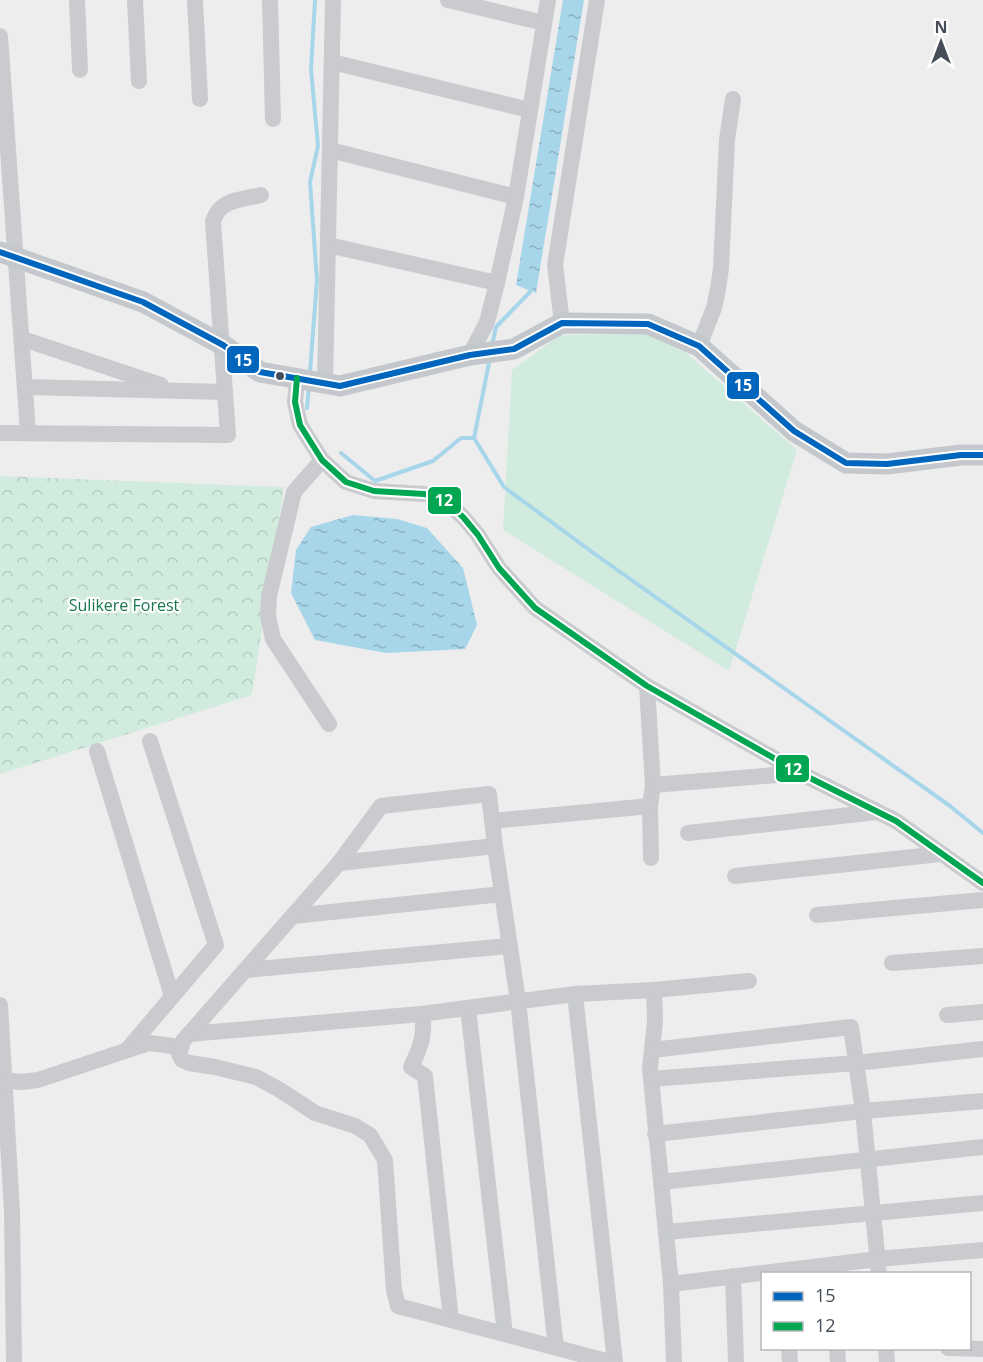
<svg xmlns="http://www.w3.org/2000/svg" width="983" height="1362" font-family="'Open Sans',sans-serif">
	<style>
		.grass { fill: #d1ecde }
		.forest { fill: url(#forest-crowns) }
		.water { fill: url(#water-ripples) }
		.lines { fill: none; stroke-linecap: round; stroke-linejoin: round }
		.stream { stroke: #a7d6ea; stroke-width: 4 }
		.minor { stroke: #c9cbce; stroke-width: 16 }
		.major { stroke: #c4c8cc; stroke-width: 21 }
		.bus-1-casing { stroke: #fff; stroke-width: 10 }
		.bus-2-casing { stroke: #fff; stroke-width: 10 }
		.bus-1 { stroke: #0065bd; stroke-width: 6 }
		.bus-2 { stroke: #00a651; stroke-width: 6 }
		.bus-dot { fill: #454e59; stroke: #fff; stroke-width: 2 }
		.labels { text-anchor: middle; stroke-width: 4.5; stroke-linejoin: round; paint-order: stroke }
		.park-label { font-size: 16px; fill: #197750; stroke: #fff }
		.line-badge { stroke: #fff; stroke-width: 2 }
		.badge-label { font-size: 16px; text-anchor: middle; font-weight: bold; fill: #fff }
	</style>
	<defs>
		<pattern id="forest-crowns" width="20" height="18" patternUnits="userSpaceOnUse" patternTransform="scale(1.5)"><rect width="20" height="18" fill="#d1ecde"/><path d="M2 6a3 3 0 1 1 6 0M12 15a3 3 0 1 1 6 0" fill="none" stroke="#b5ccc1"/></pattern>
		<pattern id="water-ripples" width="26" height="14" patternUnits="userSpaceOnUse" patternTransform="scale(1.5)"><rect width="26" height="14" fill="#a7d6ea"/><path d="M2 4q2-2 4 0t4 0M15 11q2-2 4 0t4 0" fill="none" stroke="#8ab0c1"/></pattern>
	</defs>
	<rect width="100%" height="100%" fill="#eeeded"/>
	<path class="grass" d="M645,334L684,351L797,450L729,671L503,530L512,370L560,335Z"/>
	<path class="forest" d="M0,476L284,487L252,695L0,774Z"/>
	<g class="water">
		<path d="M563,0H584L536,293L516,285Z"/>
		<path d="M353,515L397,519L427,528L463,568L477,625L465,649L386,653L315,640L291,593L296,550L311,527Z"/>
	</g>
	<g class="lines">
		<g class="stream">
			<path d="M492,345L496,327L530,292L531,286"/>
			<path d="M490,358L474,438L504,487L592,552L950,806L983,833"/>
			<path d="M310,372L317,280L310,182L318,146L311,69L315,0"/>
			<path d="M307,408L309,386"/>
			<path d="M341,453L375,481L433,461L461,438H474"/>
		</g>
		<g class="minor">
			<path d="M77,0L80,70"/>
			<path d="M135,0L139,81"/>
			<path d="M195,0L200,99"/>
			<path d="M270,0L273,119"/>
			<path d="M448,0L544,23"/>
			<path d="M0,36L28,433"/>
			<path d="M332,62L530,110"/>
			<path d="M330,150L516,197"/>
			<path d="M328,245L497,283L516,197L548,0"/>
			<path d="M562,323L555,265L597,0"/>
			<path d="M23,339L161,385"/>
			<path d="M699,346L714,308L718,289L721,268L727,140L733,99"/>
			<path d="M470,355L487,322L497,283"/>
			<path d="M297,378L295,402L300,425L322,460L346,482L374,491L424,494L442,498L463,517L478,535L499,568L535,608L647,686L800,773L896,821L983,883"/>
			<path d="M325,383L333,0"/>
			<path d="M26,387L225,392"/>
			<path d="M0,433L228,435L213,221C220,199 241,200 261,195"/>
			<path d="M322,460L294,492L269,596L268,616L273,639L329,724"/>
			<path d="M647,686L653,785L650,806L651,858"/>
			<path d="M97,751L172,996"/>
			<path d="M653,785L800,773"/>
			<path d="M492,821L650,806"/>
			<path d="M688,833L877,812"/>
			<path d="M339,863L495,846"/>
			<path d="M735,876L941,854"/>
			<path d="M817,915L983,900"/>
			<path d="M293,916L502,894"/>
			<path d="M892,963L983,956"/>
			<path d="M246,970L509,946"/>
			<path d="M654,990L655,1022L650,1068L671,1284L674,1362"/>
			<path d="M575,994L615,1362"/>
			<path d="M0,1005L12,1211L14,1362"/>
			<path d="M468,1008L505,1334"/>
			<path d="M421,1014C427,1032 419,1051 411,1067L425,1076L451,1320"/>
			<path d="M947,1015L983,1012"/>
			<path d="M189,1034L421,1014L575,994L654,990L749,981"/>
			<path d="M127,1050L216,945L150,741"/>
			<path d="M652,1050L851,1027L863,1111L879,1274"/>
			<path d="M651,1079L856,1063L983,1049"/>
			<path d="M5,1080L21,1082L38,1080L149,1043L180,1047"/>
			<path d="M655,1134L863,1111L983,1101"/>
			<path d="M661,1182L983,1147"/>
			<path d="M666,1232L983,1203"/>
			<path d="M733,1276L736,1362"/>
			<path d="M671,1284L878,1259L983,1250"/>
			<path d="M556,1348L518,1001L495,846L489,794L381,806L339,863L183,1041L179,1054L182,1060L189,1063L215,1067L256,1077L280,1090L315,1113L355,1126L370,1135L385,1160L394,1290L398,1306L610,1362"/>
			<path d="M789,1348L790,1362"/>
			<path d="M837,1348L838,1362"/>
			<path d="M886,1348L887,1362"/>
			<path d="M948,1348L983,1349"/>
		</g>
		<path class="major" d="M0,252L143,302L223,345L260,372L340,386L470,355L514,349L562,323L648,324L699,346L794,431L846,463L887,464L961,455H983"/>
		<defs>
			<path id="bus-1" d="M0,252L143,302L223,345L260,372L340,386L470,355L514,349L562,323L648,324L699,346L794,431L846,463L887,464L961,455H983"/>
			<path id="bus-2" d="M297,378L295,402L300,425L322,460L346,482L374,491L424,494L442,498L463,517L478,535L499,568L535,608L647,686L800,773L896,821L983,883"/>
		</defs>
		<use href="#bus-1" class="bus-1-casing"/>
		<use href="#bus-2" class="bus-2-casing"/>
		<use href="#bus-1" class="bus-1"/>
		<use href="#bus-2" class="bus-2"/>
	</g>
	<circle class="bus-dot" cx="280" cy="376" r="5"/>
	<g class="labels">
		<g class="park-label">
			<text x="124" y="611">Sulikere Forest</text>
		</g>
	</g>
	<g class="line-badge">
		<rect x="226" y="345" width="34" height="29" rx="6" fill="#0065bd"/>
		<rect x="726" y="371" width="34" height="29" rx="6" fill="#0065bd"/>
		<rect x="427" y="486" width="35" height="29" rx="6" fill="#00a651"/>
		<rect x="775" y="754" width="35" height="29" rx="6" fill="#00a651"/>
	</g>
	<g class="badge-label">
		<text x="243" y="366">15</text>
		<text x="743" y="391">15</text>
		<text x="444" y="506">12</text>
		<text x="793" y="775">12</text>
	</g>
	<rect x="761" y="1272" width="210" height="78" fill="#ffffff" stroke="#b5b8bd" stroke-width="1.5"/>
	<rect x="773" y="1292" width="30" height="9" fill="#0065bd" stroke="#b5b8bd" stroke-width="1.5"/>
	<text x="815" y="1302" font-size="18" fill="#454e59">15</text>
	<rect x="773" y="1322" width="30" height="9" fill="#00a651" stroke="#b5b8bd" stroke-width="1.5"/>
	<text x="815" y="1332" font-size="18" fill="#454e59">12</text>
	<g transform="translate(941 42)" stroke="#ffffff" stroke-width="4.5" paint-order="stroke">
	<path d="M0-4.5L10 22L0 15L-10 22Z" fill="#454e59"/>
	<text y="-9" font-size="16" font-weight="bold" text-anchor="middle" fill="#454e59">N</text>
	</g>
</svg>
